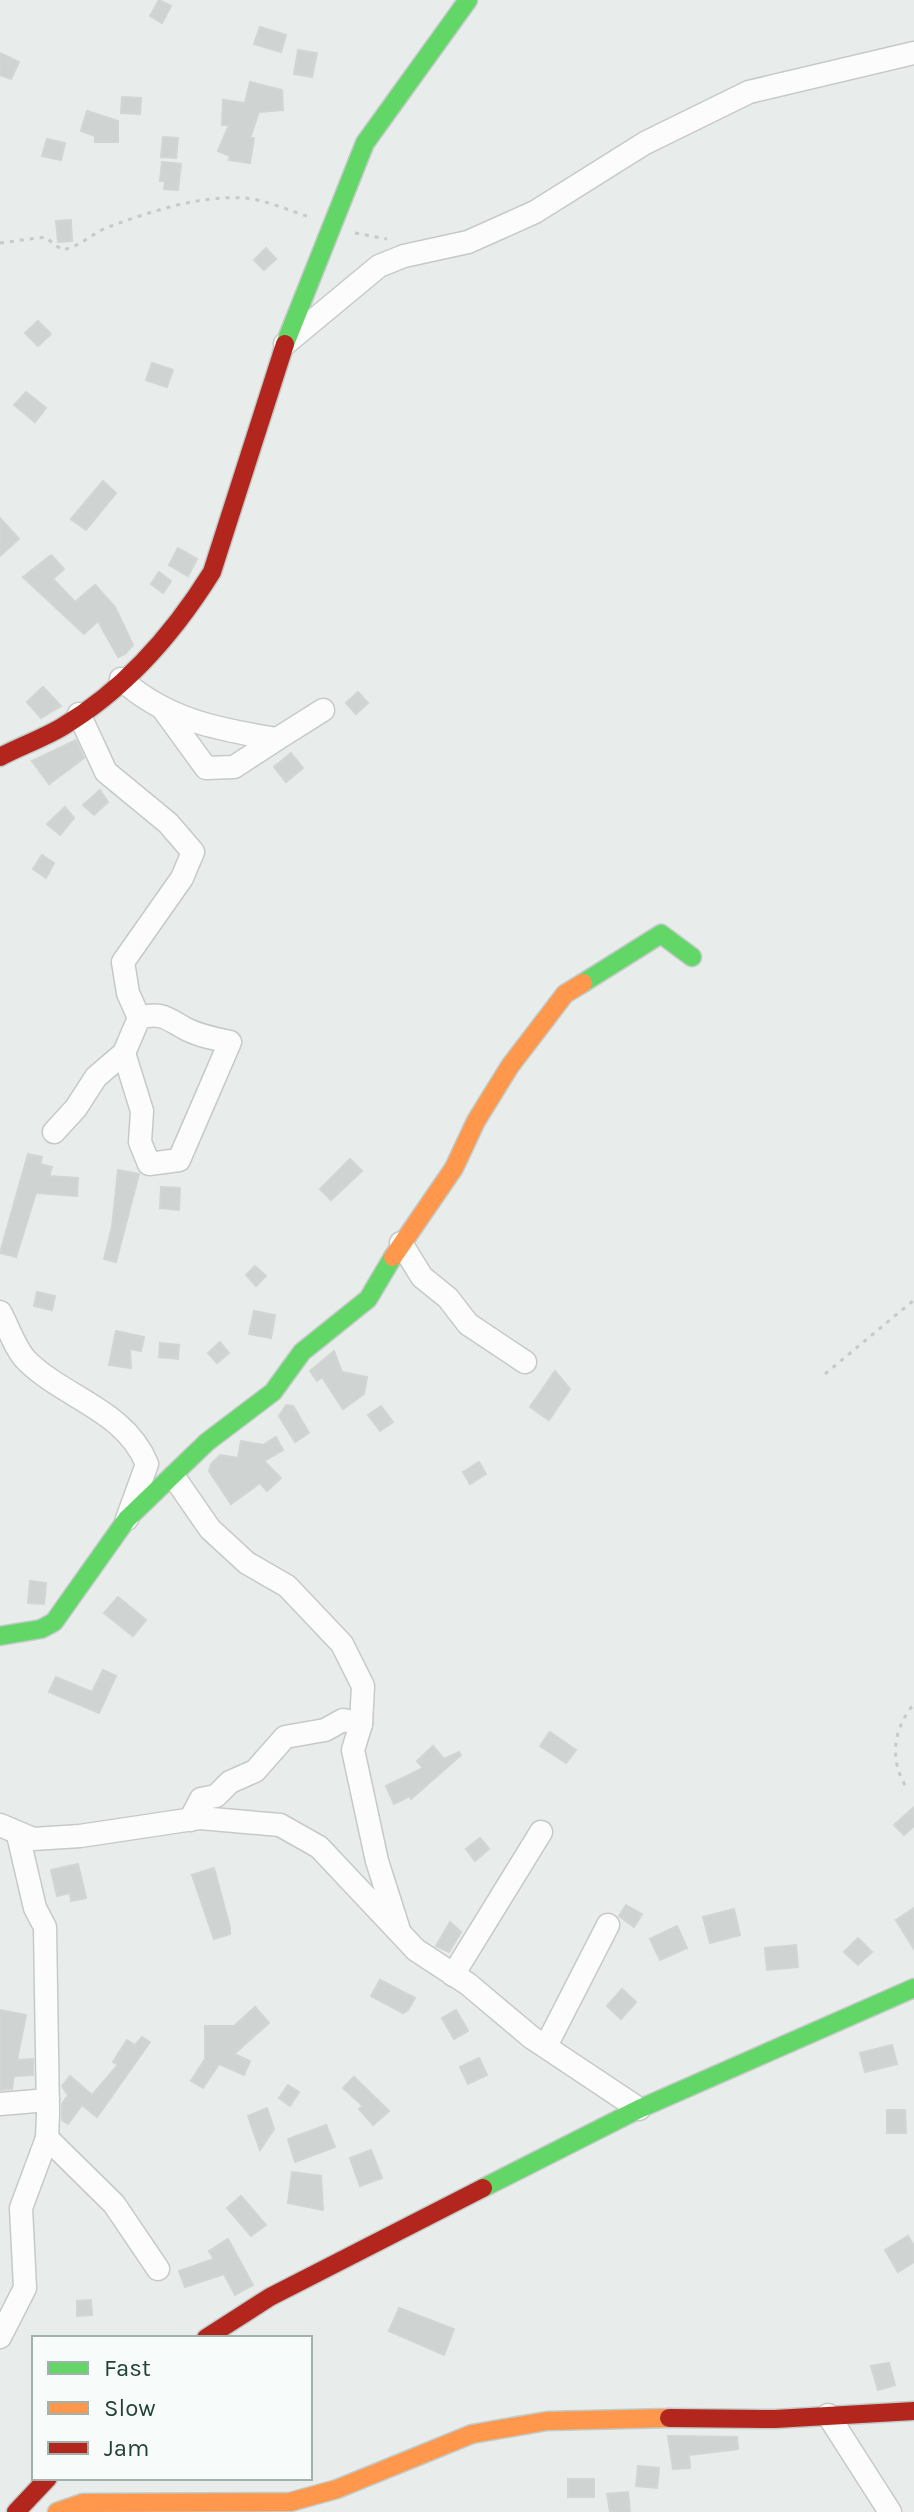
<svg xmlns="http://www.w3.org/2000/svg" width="914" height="2512" font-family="Karla,sans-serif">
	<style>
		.building { fill: #cfd4d2; stroke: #d1d6d4; stroke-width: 2 }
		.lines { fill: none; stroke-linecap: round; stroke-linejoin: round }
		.street-casing { stroke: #c5cac8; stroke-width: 25 }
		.fast-casing { stroke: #c3cbc8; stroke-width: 21 }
		.slow-casing { stroke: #c3cbc8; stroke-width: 21 }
		.jam-casing { stroke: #c3cbc8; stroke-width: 21 }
		.path { stroke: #c3ccca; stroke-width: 3; stroke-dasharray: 4 6; stroke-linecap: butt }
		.street { stroke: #fcfcfc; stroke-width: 22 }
		.fast { stroke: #63d668; stroke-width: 18 }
		.slow { stroke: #ff974d; stroke-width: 18 }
		.jam { stroke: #b3261e; stroke-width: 18 }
	</style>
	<rect width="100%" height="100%" fill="#e8edeb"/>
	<g class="building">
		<path d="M159,0L171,6L162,23L150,16Z"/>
		<path d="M260,27L286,35L281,52L254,44Z"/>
		<path d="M298,50L317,53L312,77L294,74Z"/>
		<path d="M0,53L19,62L11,79L0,75Z"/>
		<path d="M250,82L282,90L283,110L259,112L250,138H254L250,163L229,160L230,156L218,151L229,125H222L223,100L245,103Z"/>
		<path d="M122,97L141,98L140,114L121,113Z"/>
		<path d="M87,111L118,121V142H95V136L81,131Z"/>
		<path d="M163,137L178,138L176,158L161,157Z"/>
		<path d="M47,139L65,143L61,160L42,156Z"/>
		<path d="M162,162L181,164L178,190L164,189L165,181H160Z"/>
		<path d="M71,220L72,241L58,242L56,221Z"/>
		<path d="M266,248L276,259L264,270L254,260Z"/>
		<path d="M38,321L51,334L38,346L25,333Z"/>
		<path d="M152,363L173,370L167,387L146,380Z"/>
		<path d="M26,392L46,408L35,422L14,405Z"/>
		<path d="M103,481L116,493L86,530L71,519Z"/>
		<path d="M0,518L19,539L0,556Z"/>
		<path d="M178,548L197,559L188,576L169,565Z"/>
		<path d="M51,555L64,569L53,579L75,602L95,585L115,607L133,645L125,654L118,657L98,621L84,634L23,577Z"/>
		<path d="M159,572L171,581L163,593L151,584Z"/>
		<path d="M43,687L61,706L41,718L27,702Z"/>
		<path d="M358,692L368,703L356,714L346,703Z"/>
		<path d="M76,740L84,758L49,784L32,761Z"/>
		<path d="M291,753L303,768L286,782L274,767Z"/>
		<path d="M100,790L108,802L94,815L83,805Z"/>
		<path d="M65,807L74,818L60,835L47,824Z"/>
		<path d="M42,855L54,863L46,878L33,869Z"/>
		<path d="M28,1154L42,1157L40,1164L52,1167L49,1176L78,1178L77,1196L36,1193L16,1257L0,1253Z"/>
		<path d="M350,1159L362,1171L331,1200L320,1189Z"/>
		<path d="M118,1170L139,1174L116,1262L104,1259L112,1227Z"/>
		<path d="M161,1187L180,1188L179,1210L160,1208Z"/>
		<path d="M255,1266L266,1276L256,1286L246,1275Z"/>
		<path d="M37,1292L55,1296L52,1310L34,1306Z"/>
		<path d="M254,1311L275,1315L271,1338L249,1334Z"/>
		<path d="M116,1331L144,1337L141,1351L130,1349L131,1368L109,1365Z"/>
		<path d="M220,1342L229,1353L217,1363L208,1353Z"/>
		<path d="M160,1343L179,1345L178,1359L159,1357Z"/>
		<path d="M334,1351L342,1372L367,1377L364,1394L343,1409L322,1377L317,1381L310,1371Z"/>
		<path d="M555,1371L570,1389L549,1420L530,1407Z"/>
		<path d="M286,1405L293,1406L309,1433L295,1442L279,1416Z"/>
		<path d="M381,1406L393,1422L380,1431L368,1415Z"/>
		<path d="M276,1437L283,1450L264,1461L281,1478L267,1491L260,1483L231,1504L209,1471L211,1464L220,1455L238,1458L241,1441L263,1445Z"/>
		<path d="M479,1462L486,1474L470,1484L463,1472Z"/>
		<path d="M30,1581L46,1583L44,1604L28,1603Z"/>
		<path d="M118,1597L146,1620L133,1636L104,1613Z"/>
		<path d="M103,1670L116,1676L99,1713L49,1692L56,1677L92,1692Z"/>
		<path d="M550,1732L576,1750L566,1763L540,1746Z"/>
		<path d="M433,1746L444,1759L459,1752L461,1755L411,1799L410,1796L394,1804L386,1786L423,1768L417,1761Z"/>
		<path d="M914,1807V1826L904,1835L894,1825Z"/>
		<path d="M480,1838L489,1849L475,1861L466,1849Z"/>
		<path d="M78,1864L86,1898L71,1901L70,1893L57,1896L51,1870Z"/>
		<path d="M214,1868L230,1928V1934L214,1939L192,1875Z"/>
		<path d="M626,1905L642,1914L634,1927L619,1916Z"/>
		<path d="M914,1908V1949L896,1920Z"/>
		<path d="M734,1909L740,1935L710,1943L703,1917Z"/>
		<path d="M450,1922L461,1932L449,1952L436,1946Z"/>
		<path d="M677,1926L687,1948L660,1960L650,1939Z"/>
		<path d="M858,1938L872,1952L858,1965L844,1952Z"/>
		<path d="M796,1945L798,1967L767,1970L765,1948Z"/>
		<path d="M380,1980L415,1998L408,2010L403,2013L371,1996Z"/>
		<path d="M622,1989L636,2002L621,2019L607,2006Z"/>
		<path d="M255,2007L269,2023L234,2054L250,2061L244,2075L219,2064L203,2088L191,2081L205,2059V2026H234Z"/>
		<path d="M0,2010L26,2015L17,2060L33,2059V2075L14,2076L12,2089L0,2090Z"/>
		<path d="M456,2010L468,2031L454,2039L442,2018Z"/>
		<path d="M142,2037L150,2042L97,2117L82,2105L68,2124L62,2120V2104L68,2095L62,2086L70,2076L92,2095L118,2065L113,2062L127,2040L135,2045Z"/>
		<path d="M892,2045L897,2064L865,2072L860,2053Z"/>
		<path d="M479,2058L487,2075L468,2084L460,2067Z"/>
		<path d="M354,2077L389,2111L373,2125L359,2109L363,2106L343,2088Z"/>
		<path d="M288,2085L299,2092L290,2106L279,2098Z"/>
		<path d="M267,2108L274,2129L260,2150L248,2116Z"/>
		<path d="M887,2110H905L906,2133H887Z"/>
		<path d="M326,2125L335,2147L295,2162L288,2139Z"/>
		<path d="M371,2150L382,2178L360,2186L350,2158Z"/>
		<path d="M292,2172L321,2176L323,2210L288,2203Z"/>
		<path d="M241,2196L266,2225L251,2236L227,2208Z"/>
		<path d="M908,2236L914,2246V2262L898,2272L885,2250Z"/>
		<path d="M228,2239L253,2285L235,2295L224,2274L185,2287L179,2271L214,2259L209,2251Z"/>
		<path d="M91,2300L92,2315L77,2316V2301Z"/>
		<path d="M399,2308L454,2329L444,2355L389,2331Z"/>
		<path d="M889,2363L895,2385L878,2390L871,2366Z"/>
		<path d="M668,2436L737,2437L738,2449L689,2455L690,2468L673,2469Z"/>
		<path d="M638,2466L659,2468L657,2488L636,2486Z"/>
		<rect x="568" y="2479" width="26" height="18"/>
		<path d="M628,2492L630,2512H610L607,2494Z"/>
	</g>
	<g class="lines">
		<defs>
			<g id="street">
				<path d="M285,344L379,266L404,256L468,242L535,212L645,143L749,92L914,53"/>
				<path d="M121,679C166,720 220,730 277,739L323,710"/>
				<path d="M163,709L206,768L234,767L277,739"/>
				<path d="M124,1053L142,1111L140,1142L149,1164L179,1160L230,1042C215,1039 200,1036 186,1029C168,1019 160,1011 139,1018"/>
				<path d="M54,1132L76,1108L96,1077L124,1053L139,1018L128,993L123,962L182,878L193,852L168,823L106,772L79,714"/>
				<path d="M401,1243L422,1277L448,1298L468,1324L525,1362"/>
				<path d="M0,1312C8,1326 15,1349 27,1361C66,1399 125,1410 147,1464L127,1519"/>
				<path d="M174,1477L210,1529L247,1563L287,1586L342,1644L363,1686L361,1724L353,1750L377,1861L398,1927"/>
				<path d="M190,1820L201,1799L216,1796L230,1782L255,1771L285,1737L325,1730L343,1720L361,1724"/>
				<path d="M0,1825L33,1839L80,1836L200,1818L280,1825L319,1847L416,1950L468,1984L531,2037L639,2109"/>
				<path d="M453,1975L541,1832"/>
				<path d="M546,2046L608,1925"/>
				<path d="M0,2104L48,2100"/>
				<path d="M47,2138L114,2204L158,2269"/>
				<path d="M0,2337L25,2288L21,2208L47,2138L48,2114L45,1927L35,1908L18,1835"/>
				<path d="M828,2415L890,2512"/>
			</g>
			<g id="fast">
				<path d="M285,344L365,143L468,0"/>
				<path d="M583,983L661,934L692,957"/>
				<path d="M0,1636L41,1629L54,1622L127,1519L207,1442L273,1392L302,1352L368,1299L393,1257"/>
				<path d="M483,2188L639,2109L914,1988"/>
			</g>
			<g id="slow">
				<path d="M393,1257L454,1168L476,1121L510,1066L565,994L583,983"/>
				<path d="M57,2512L83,2503L290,2502L337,2489L472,2434L547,2421L669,2418"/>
			</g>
			<g id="jam">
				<path d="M0,757C20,746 42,739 62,727C124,690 174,633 212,572L285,344"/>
				<path d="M206,2338L270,2297L483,2188"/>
				<path d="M669,2418L775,2419L914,2411"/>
				<path d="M16,2512L48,2478"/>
			</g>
		</defs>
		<use href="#street" class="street-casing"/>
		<use href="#fast" class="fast-casing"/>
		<use href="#slow" class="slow-casing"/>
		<use href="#jam" class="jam-casing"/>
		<g class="path">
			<path d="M355,233L387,239"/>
			<path d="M0,243L45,237L62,250C80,247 93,232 111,226C152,211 200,195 245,198C266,200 290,211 310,217"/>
			<path d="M825,1374L914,1300"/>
			<path d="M905,1785C889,1758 894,1727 914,1704"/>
		</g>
		<use href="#street" class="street"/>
		<use href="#fast" class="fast"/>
		<use href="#slow" class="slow"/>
		<use href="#jam" class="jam"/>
	</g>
	<rect x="32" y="2336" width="280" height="144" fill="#f7fbf9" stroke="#a3b1ad" stroke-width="2"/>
	<rect x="48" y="2362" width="40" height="12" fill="#63d668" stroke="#a3b1ad" stroke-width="2"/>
	<text x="104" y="2376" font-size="24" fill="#24423a">Fast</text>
	<rect x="48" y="2402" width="40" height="12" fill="#ff974d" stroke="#a3b1ad" stroke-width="2"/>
	<text x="104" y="2416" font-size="24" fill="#24423a">Slow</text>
	<rect x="48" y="2442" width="40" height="12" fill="#b3261e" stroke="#a3b1ad" stroke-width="2"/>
	<text x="104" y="2456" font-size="24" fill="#24423a">Jam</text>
</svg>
